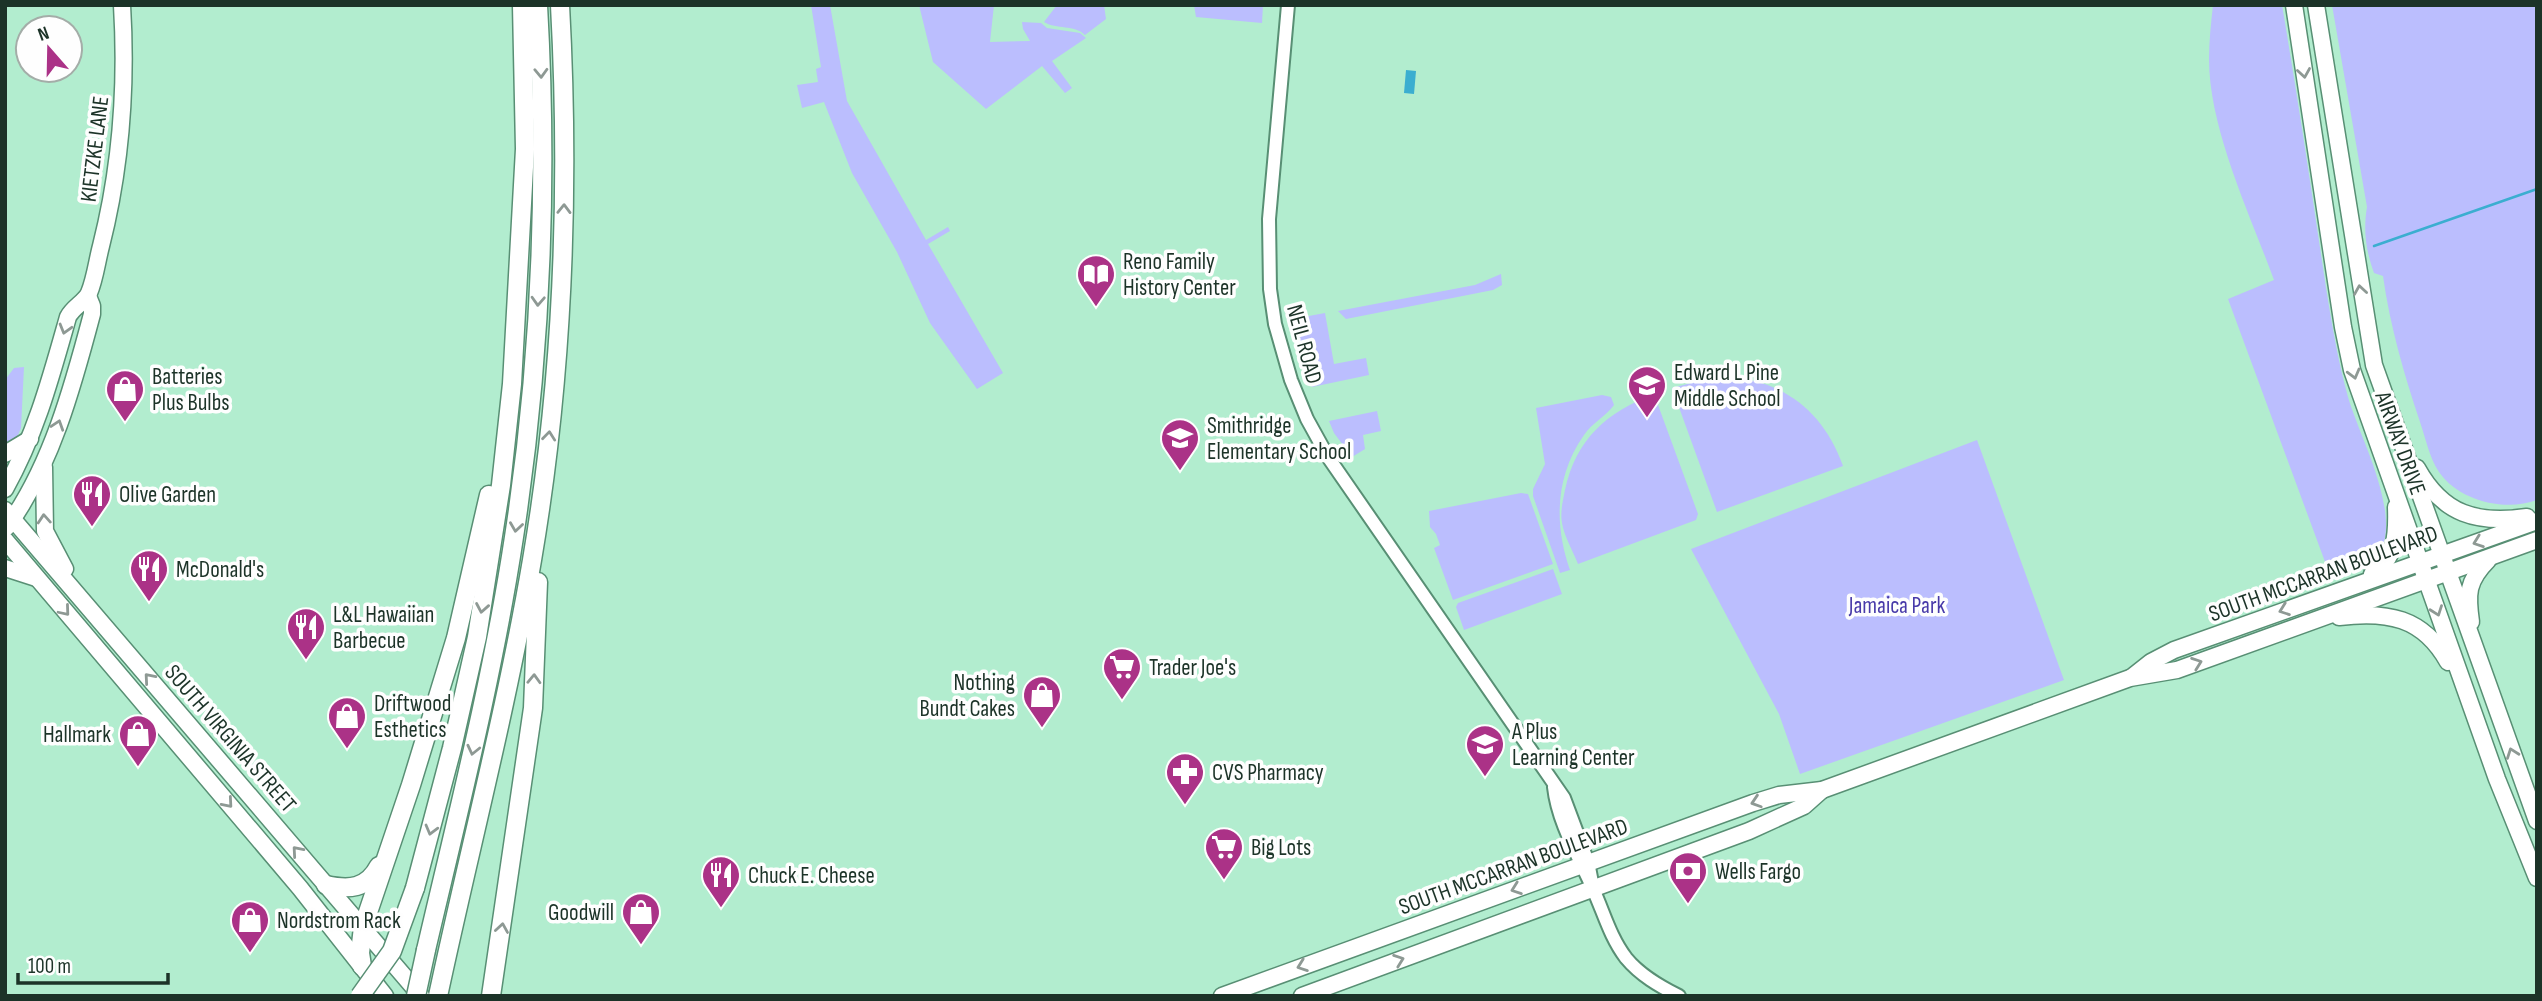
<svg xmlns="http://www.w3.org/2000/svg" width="2542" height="1001" font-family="'Sofia Sans Condensed',sans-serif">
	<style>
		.green { fill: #bbbefe }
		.water { fill: #3baed0 }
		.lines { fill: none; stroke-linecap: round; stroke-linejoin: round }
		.stream { stroke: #3baed0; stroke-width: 2.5 }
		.minor-casing { stroke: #588f74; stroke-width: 16 }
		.major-casing { stroke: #588f74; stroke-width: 19 }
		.highway-casing { stroke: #588f74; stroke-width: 21 }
		.minor { stroke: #fff; stroke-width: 12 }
		.major { stroke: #fff; stroke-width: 16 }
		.highway { stroke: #fff; stroke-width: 18 }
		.highway-bridge-casing { stroke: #588f74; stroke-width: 21; stroke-linecap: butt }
		.highway-bridge { stroke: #fff; stroke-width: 18 }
		.oneway { stroke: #8e9994 }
		.labels { text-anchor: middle; stroke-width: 7; stroke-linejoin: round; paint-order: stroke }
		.street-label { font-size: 23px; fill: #1c3328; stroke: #fefefe }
		.poi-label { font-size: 23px; fill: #1c3328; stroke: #fefefe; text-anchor: start }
		.park-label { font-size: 23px; fill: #483aa9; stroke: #fefefe }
	</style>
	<rect width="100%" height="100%" fill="#b2edcf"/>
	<g class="green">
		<path d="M811,5H830L847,101L926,240L948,227L950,231L928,244L1003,373L977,389L930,323L897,252L852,173L824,102L802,108L797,85L818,82L816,69L821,67Z"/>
		<path d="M919,5H994L990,42L1030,41L1023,29L1022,22L1041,23L1047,28L1080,33L1086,38L1052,61L1072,88L1065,93L1042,66L986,109L933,62Z"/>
		<path d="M1057,5H1104L1106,19L1085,35C1074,24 1057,30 1044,22Z"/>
		<path d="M1194,5H1263L1262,23L1196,17Z"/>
		<path d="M2213,5H2282C2298,99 2312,194 2326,288C2332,325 2338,361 2348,397C2360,439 2406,520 2376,559L2331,578L2228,299L2274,280C2250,214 2209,129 2209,59C2209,41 2211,23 2213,5Z"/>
		<path d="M2332,5H2537V500C2505,512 2459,501 2439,472C2429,457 2426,439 2420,422C2404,374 2390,326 2383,276L2374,273C2366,251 2363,230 2367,207Z"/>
		<path d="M1501,274L1502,285L1493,290L1346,319L1338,311L1475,285Z"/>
		<path d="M1325,313L1334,364L1366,358L1369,375L1312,387L1292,325L1298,318Z"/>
		<path d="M24,367L21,428L18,435L5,445V380L14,368Z"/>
		<path d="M1718,376C1780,378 1822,408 1843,466L1717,512L1672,388Z"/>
		<path d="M1654,394L1698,514L1696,520L1578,564C1573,551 1564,536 1562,523C1560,512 1563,500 1565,490C1576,439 1607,412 1654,394Z"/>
		<path d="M1602,395L1611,397L1614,405C1606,416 1592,423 1584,435C1555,476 1554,525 1570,570L1560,573L1533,496V489L1545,464L1536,408Z"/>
		<path d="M1377,411L1381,431L1363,435L1365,449L1352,457L1334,433L1329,421Z"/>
		<path d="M1977,440L2064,680L1800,774L1779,714L1691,549Z"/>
		<path d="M1521,493L1528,494L1553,564L1453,600L1434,548L1440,545L1436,534L1430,527L1429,511Z"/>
		<path d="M1553,569L1562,594L1464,630L1456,607L1458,603Z"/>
	</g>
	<path class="water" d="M1406,70L1416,71L1414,94L1404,93Z"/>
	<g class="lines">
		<path class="stream" d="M2374,246L2537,189"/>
		<defs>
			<g id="minor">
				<path d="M1288,5L1269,219L1270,289L1275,324L1291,380L1307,419L1328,457L1564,798L1588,862L1593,888"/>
				<path d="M1554,787C1558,823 1579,857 1593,889C1604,913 1610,937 1626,958C1640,975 1659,986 1679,996"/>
			</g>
			<g id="major">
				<path d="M2294,5L2343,327L2352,370L2497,779L2537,878"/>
				<path d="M2316,5L2374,365L2537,821"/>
				<path d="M5,454L30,439"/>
				<path d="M44,467L45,531L65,569"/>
				<path d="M2417,468C2443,515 2477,524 2527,517"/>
				<path d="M5,489C36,434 51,377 68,317C73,307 85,302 89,293C95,279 97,261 101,246C121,167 127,87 122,5"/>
				<path d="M5,510L421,996"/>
				<path d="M7,527C51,467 73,386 92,314V306L88,296"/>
				<path d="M5,540L300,888L385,996"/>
				<path d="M5,568L36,578"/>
				<path d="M2372,574C2396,558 2397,535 2396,507"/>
				<path d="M2339,617C2387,611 2423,617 2448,662"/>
				<path d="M2471,622C2467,594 2467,581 2488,560"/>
				<path d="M2132,677L2151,662L2174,650L2537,521"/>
				<path d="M1222,996L1753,803L1779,795L1822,790L2130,678L2177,670L2537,540"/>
				<path d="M1302,996L1749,831L1804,806L1822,790"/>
			</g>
			<g id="highway">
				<path d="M326,885C349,890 367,889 379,866"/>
				<path d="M415,888L452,748L477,637L501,485L512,384L525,149L522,5"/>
				<path d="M426,950C458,813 493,676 514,537C541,361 548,183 538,5"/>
				<path d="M362,966L360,953L363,927L411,785L456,638L489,495"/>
				<path d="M438,996C469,851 507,707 532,560C563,378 570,190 560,5"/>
				<path d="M491,996L533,708L538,582"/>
			</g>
		</defs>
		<use href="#minor" class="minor-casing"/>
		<use href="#major" class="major-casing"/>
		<use href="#highway" class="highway-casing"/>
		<use href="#minor" class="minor"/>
		<use href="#major" class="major"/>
		<use href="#highway" class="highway"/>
		<defs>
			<g id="highway-bridge">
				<path d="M360,996L392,951L415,888"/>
				<path d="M416,996L426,950"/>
			</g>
		</defs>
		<use href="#highway-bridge" class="highway-bridge-casing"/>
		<use href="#highway-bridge" class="highway-bridge"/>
	</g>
	<defs><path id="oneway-chevron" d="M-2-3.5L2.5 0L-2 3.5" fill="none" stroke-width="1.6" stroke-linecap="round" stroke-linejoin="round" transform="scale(1.75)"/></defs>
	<g class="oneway">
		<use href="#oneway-chevron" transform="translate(541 73) rotate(88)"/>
		<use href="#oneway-chevron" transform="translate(2304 73) rotate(81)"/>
		<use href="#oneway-chevron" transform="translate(564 209) rotate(-89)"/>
		<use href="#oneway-chevron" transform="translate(2360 290) rotate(-99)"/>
		<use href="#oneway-chevron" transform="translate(538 301) rotate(93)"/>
		<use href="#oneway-chevron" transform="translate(65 329) rotate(106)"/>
		<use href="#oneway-chevron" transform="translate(2354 374) rotate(75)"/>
		<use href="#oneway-chevron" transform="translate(58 425) rotate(-72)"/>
		<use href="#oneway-chevron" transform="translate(549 436) rotate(-84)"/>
		<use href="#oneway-chevron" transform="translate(44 519) rotate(-94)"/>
		<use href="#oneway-chevron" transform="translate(516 527) rotate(98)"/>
		<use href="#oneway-chevron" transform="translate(2478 542) rotate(160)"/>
		<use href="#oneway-chevron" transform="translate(482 608) rotate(100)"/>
		<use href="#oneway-chevron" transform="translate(2284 610) rotate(160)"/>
		<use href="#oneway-chevron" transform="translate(65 611) rotate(50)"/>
		<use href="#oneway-chevron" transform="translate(2437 611) rotate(70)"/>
		<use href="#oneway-chevron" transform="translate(2197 663) rotate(-20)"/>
		<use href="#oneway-chevron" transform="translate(149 678) rotate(-131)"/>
		<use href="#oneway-chevron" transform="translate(534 679) rotate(-88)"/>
		<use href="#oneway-chevron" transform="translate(473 750) rotate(103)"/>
		<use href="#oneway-chevron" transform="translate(2512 753) rotate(-110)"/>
		<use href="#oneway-chevron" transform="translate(1756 802) rotate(162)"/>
		<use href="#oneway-chevron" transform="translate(228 803) rotate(49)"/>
		<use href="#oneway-chevron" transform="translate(431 830) rotate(105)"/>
		<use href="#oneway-chevron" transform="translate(297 851) rotate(-131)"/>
		<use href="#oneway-chevron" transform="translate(1516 889) rotate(160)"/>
		<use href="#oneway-chevron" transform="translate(502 928) rotate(-81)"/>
		<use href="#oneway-chevron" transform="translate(1399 960) rotate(-20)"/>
		<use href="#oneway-chevron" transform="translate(1302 966) rotate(160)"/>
	</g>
	<defs>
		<symbol id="library-pin" viewBox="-11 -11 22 30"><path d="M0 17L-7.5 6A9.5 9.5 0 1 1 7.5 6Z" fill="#ab3287" stroke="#fefefe"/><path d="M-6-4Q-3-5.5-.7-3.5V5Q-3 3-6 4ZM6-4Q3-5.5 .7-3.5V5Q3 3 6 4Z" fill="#fff"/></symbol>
		<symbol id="school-pin" viewBox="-11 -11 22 30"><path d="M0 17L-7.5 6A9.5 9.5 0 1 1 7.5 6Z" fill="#ab3287" stroke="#fefefe"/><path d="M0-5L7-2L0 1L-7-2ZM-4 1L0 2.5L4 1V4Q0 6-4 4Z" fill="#fff"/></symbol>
		<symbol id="shop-pin" viewBox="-11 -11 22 30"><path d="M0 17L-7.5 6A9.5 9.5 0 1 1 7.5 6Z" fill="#ab3287" stroke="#fefefe"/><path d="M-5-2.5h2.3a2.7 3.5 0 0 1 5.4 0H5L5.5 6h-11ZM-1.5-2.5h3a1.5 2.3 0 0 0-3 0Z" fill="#fff"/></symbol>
		<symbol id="restaurant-pin" viewBox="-11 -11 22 30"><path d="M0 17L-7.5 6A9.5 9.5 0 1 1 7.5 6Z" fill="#ab3287" stroke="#fefefe"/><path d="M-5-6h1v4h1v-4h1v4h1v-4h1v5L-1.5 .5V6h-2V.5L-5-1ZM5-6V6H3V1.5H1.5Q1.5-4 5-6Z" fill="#fff"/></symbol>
		<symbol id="supermarket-pin" viewBox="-11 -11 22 30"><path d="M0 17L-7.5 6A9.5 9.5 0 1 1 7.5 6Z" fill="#ab3287" stroke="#fefefe"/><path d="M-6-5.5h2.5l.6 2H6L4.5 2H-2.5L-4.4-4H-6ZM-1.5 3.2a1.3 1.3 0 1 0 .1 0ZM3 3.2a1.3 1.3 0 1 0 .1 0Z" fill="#fff"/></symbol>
		<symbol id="pharmacy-pin" viewBox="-11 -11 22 30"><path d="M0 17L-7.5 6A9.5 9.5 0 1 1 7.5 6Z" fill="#ab3287" stroke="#fefefe"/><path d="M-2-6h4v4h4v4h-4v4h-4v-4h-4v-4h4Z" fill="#fff"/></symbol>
		<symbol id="bank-pin" viewBox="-11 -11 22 30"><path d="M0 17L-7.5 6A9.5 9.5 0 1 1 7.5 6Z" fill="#ab3287" stroke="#fefefe"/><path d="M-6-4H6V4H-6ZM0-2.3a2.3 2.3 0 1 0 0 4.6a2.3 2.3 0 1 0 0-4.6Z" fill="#fff"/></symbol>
	</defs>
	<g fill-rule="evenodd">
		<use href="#library-pin" x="1074" y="252" width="44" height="60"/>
		<use href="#school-pin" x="1625" y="363" width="44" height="60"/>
		<use href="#shop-pin" x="103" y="367" width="44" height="60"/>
		<use href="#school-pin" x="1158" y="416" width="44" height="60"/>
		<use href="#restaurant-pin" x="70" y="472" width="44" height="60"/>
		<use href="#restaurant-pin" x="127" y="547" width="44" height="60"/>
		<use href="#restaurant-pin" x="284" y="605" width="44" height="60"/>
		<use href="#supermarket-pin" x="1100" y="645" width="44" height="60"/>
		<use href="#shop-pin" x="1020" y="673" width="44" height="60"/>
		<use href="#shop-pin" x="325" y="694" width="44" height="60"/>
		<use href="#shop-pin" x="116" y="712" width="44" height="60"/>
		<use href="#school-pin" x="1463" y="722" width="44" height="60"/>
		<use href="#pharmacy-pin" x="1163" y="750" width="44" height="60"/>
		<use href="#supermarket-pin" x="1202" y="825" width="44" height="60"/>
		<use href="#bank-pin" x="1666" y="849" width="44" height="60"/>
		<use href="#restaurant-pin" x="699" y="853" width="44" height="60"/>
		<use href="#shop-pin" x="619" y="890" width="44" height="60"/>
		<use href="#shop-pin" x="228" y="898" width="44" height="60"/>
	</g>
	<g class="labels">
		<g class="street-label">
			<text transform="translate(94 149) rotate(-83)" y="8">KIETZKE LANE</text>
			<text transform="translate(1305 344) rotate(75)" y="8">NEIL ROAD</text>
			<text transform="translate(2401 443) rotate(70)" y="8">AIRWAY DRIVE</text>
			<text transform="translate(2323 573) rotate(-20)" y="8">SOUTH MCCARRAN BOULEVARD</text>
			<text transform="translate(231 738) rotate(49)" y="8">SOUTH VIRGINIA STREET</text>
			<text transform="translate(1513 866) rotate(-20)" y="8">SOUTH MCCARRAN BOULEVARD</text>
		</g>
		<g class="poi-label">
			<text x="1123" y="269">Reno Family<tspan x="1123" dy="26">History Center</tspan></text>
			<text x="1674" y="380">Edward L Pine<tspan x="1674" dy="26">Middle School</tspan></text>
			<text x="152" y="384">Batteries<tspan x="152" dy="26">Plus Bulbs</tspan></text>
			<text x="1207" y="433">Smithridge<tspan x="1207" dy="26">Elementary School</tspan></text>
			<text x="119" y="502">Olive Garden</text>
			<text x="176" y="577">McDonald's</text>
			<text x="333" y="622">L&amp;L Hawaiian<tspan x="333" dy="26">Barbecue</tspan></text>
			<text x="1149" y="675">Trader Joe's</text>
			<text x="1015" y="690" text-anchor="end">Nothing<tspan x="1015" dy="26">Bundt Cakes</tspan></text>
			<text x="374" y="711">Driftwood<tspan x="374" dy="26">Esthetics</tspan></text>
			<text x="1512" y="739">A Plus<tspan x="1512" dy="26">Learning Center</tspan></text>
			<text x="111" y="742" text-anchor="end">Hallmark</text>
			<text x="1212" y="780">CVS Pharmacy</text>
			<text x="1251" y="855">Big Lots</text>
			<text x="1715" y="879">Wells Fargo</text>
			<text x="748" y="883">Chuck E. Cheese</text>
			<text x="614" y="920" text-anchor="end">Goodwill</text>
			<text x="277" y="928">Nordstrom Rack</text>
		</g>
		<g class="park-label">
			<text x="1897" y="613">Jamaica Park</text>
		</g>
	</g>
	<rect width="2542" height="1001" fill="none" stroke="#1c3328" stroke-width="14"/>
	<g transform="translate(49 49) rotate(340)"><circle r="33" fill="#fefefe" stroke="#a4ada8" stroke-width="2"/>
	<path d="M0-5L12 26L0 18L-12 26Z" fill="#ab3287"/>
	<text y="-10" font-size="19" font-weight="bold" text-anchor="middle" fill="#1c3328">N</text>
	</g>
	<path d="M18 973v10h150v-10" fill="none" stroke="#1c3328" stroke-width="3.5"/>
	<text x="28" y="973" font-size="21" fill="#1c3328" stroke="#fefefe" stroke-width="5" paint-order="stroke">100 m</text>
</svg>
